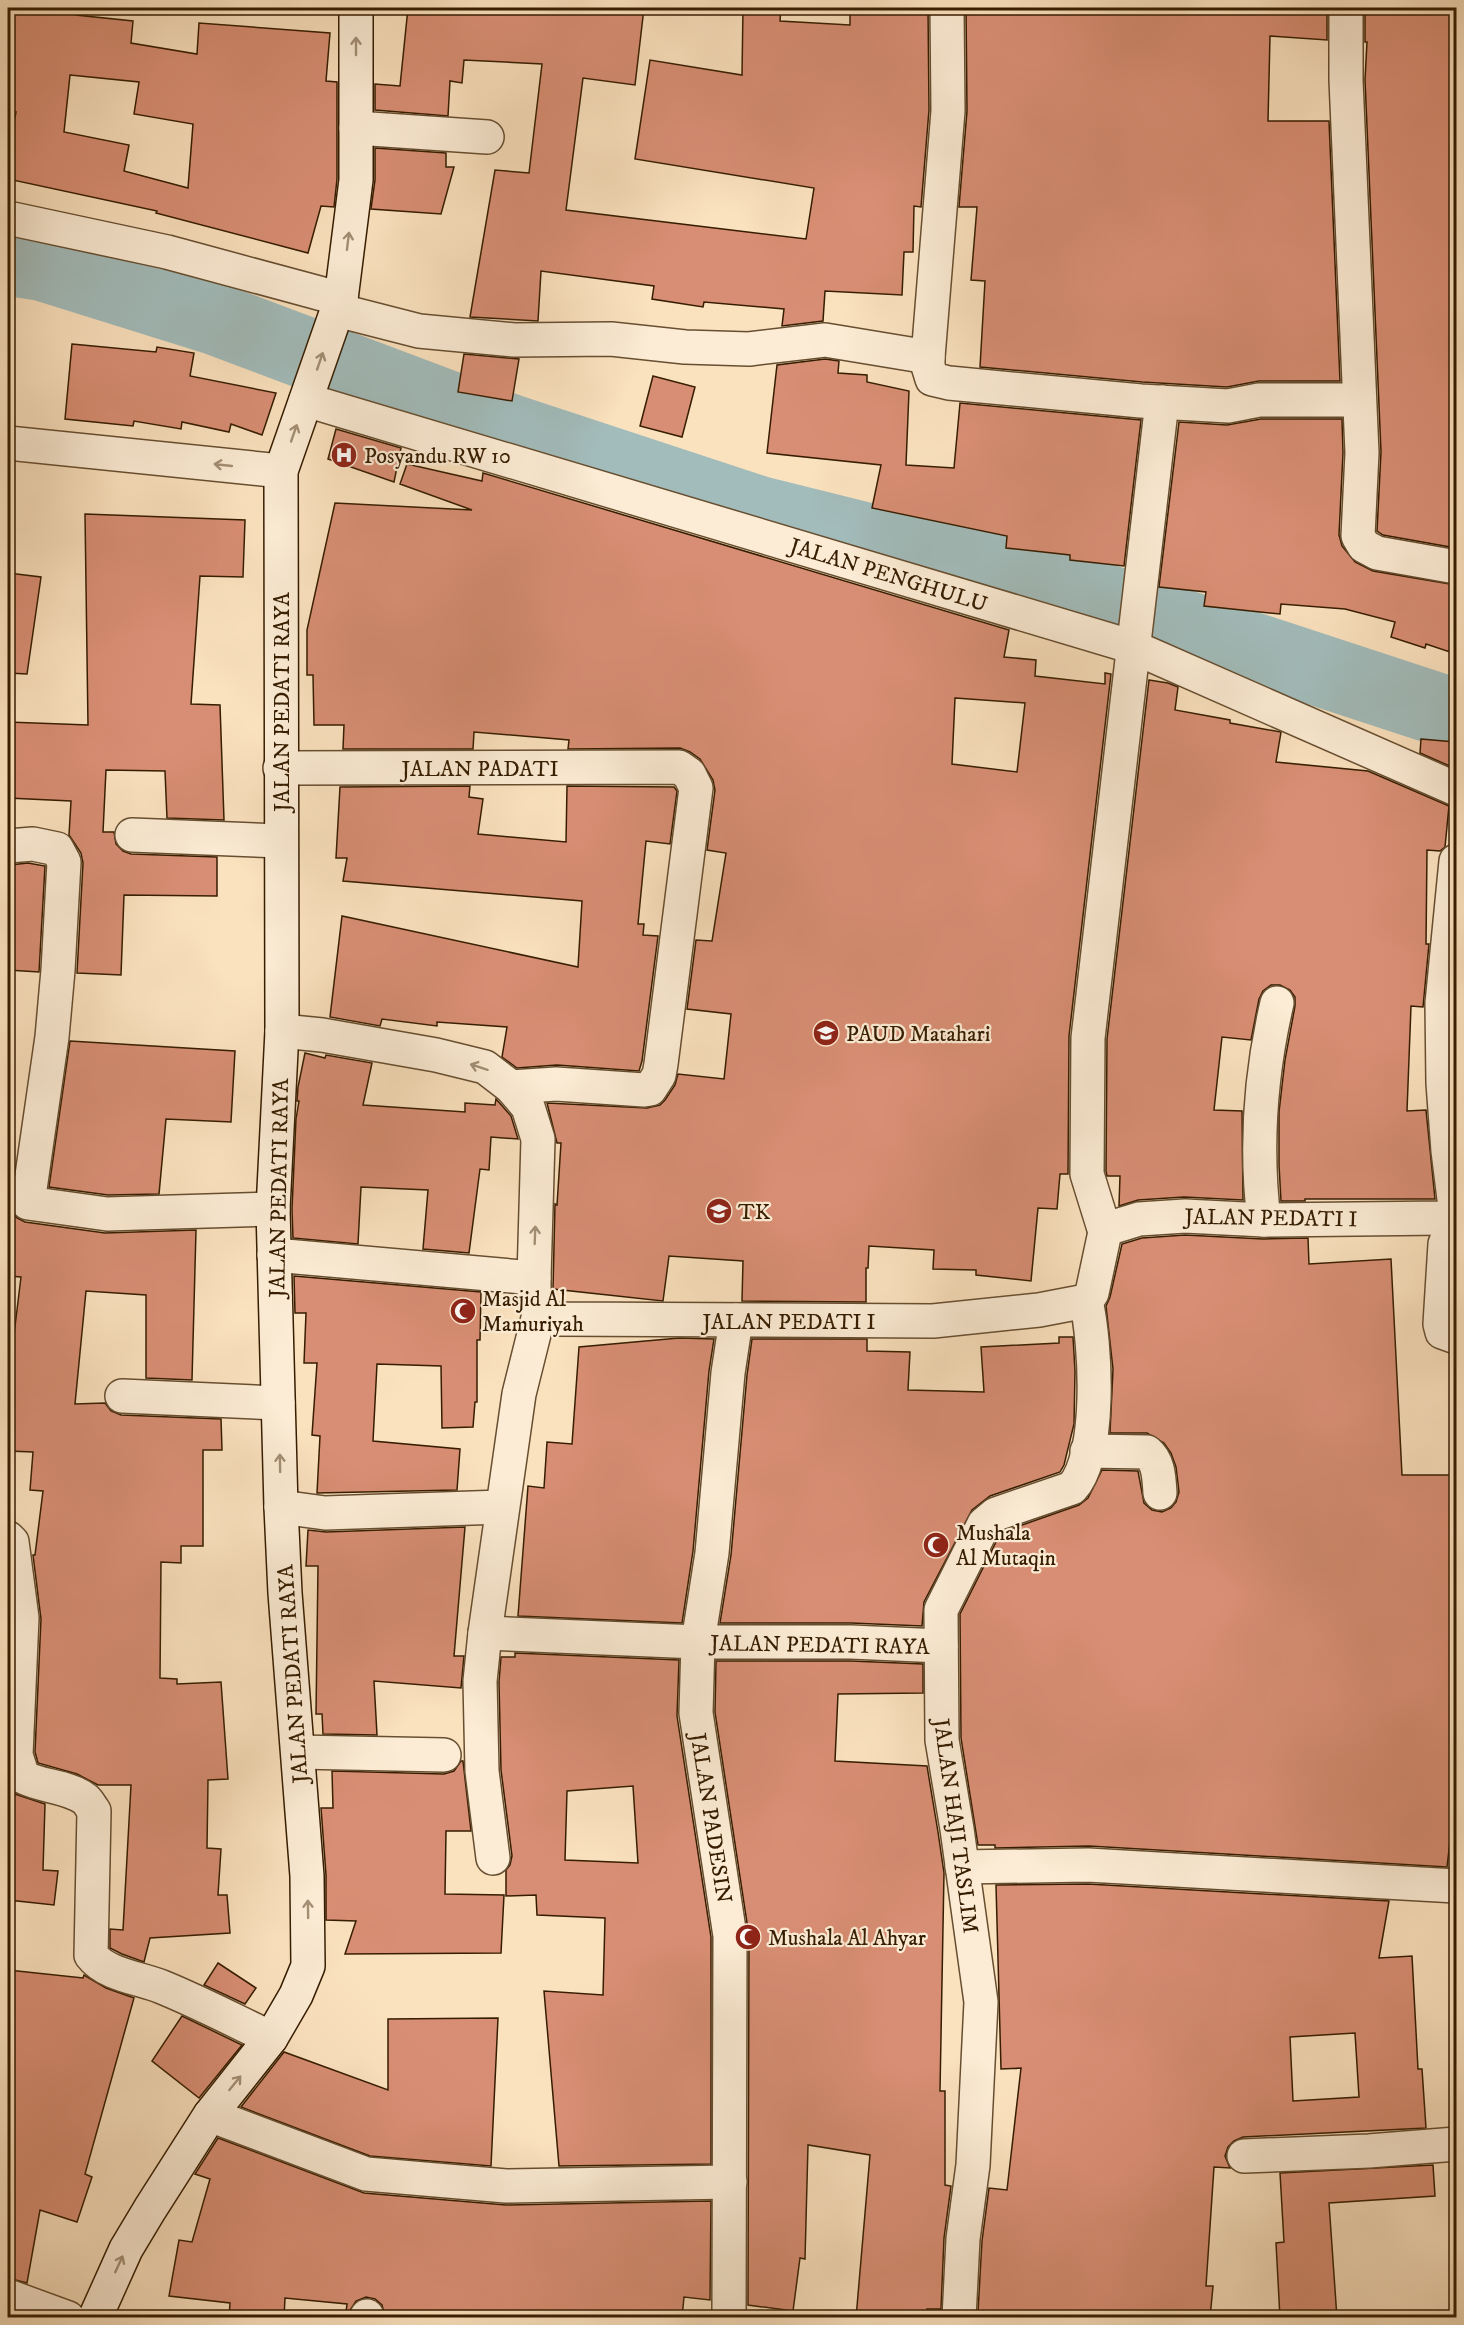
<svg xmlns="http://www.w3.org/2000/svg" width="1464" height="2325" font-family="'IM FELL DW Pica',serif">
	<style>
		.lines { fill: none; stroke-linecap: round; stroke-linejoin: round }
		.river { stroke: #a2bcbb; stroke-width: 72 }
		.building { fill: #d88e74; stroke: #361d00; stroke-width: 1.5; fill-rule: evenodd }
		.street-casing { stroke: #674e30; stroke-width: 36 }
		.secondary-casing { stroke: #361d00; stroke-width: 36 }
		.street { stroke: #fcecd5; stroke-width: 33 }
		.secondary { stroke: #fcecd5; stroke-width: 33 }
		.oneway { stroke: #a38f75 }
		.labels { text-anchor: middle; stroke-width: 4.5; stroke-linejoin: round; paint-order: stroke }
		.poi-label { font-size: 22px; fill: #361d00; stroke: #fcecd5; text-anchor: start }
		.street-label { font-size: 22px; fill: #361d00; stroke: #fcecd5 }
	</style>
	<rect width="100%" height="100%" fill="#fbe2bf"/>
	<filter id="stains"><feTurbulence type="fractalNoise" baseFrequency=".00333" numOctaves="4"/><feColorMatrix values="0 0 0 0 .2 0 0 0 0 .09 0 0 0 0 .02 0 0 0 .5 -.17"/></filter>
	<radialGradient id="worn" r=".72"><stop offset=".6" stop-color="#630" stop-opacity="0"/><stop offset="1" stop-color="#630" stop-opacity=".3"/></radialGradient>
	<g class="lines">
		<path class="river" d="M8,260L42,265L218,320L510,430L759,512L1081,592L1456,715"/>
	</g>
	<g class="building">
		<path d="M13,8H77L76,15L133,21L131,43L197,54L199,23L330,33L326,81L337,82V179L334,207L321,206L308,253L156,213L157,211L8,179V154L16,112L8,111V64ZM70,75L139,82L134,114L193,124L188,188L124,171L129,145L64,132Z"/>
		<path d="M408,8H644L635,85L583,78L566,210L806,239L814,188L635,159L650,60L742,75L743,8H781L780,21L850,25V8H928L929,110L921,207L914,206L913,252H904L902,295L825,291L823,321L782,326L784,309L704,302L703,307L652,299L654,286L541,271L538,321L470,317L495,170L529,173L542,64L464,60L462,83L450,81L448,116L375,110V84L400,86Z"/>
		<path d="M966,8H1057L1147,14L1148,8H1327V40L1270,36L1268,121H1329L1340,381H1259L1227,387L1142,382L980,367L985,281L971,280L977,207H959L967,111Z"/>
		<path d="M1365,8H1456V548L1383,535L1377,531L1381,452L1365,80L1367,42H1365Z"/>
		<path d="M375,148L446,153V167H454L441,214L371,209L375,180Z"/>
		<path d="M72,344L156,352L157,347L194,353L190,376L276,393L262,435L231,424L229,432L182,422L181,429L134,421L133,426L65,419Z"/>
		<path d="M464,354L519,359L512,401L458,392Z"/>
		<path d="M825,359L839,361L838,373L867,375V382L909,391L906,465L954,468L960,403L1141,420L1124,566L1070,560V555L1006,548L1007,536L872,508L881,465L767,453L777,365Z"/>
		<path d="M653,376L695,387L682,437L640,426Z"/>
		<path d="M1261,419H1342L1343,453L1339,535L1342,546L1355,562L1373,571L1456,585V654L1426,644L1425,648L1391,637L1395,622L1345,609L1281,604L1280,614L1204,606L1206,592L1159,587L1179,422L1227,425Z"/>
		<path d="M336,429L401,448L394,482L328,459Z"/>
		<path d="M407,464L482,481L483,473L1009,630L1004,657L1036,660L1035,676L1105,684V673L1111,674L1069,1036L1068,1174H1060L1057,1209L1038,1208L1031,1281L976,1275V1270L933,1269L934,1250L869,1246L868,1268H866V1302L742,1301L743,1261L669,1256L663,1301L553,1289L555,1204L557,1205L561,1143H557L547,1103L647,1108L660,1105L665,1100L675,1085L678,1074L724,1079L731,1014L687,1009L696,940L712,941L726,853L707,850L715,790L713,780L700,759L690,752L680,748L568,749L569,740L474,732L473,749H343L344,725H314L313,675H307V630L335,503L472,510L400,484ZM955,698L1025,703L1017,772L952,764Z"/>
		<path d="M85,514L245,520L243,577L200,576L191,704L220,705L224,820L167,818L165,771L106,770L103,832H114L116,844L123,851L131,854L217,857V896L124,895L121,975L77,973L83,863L81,853L69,835L71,801L8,798V722L88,725Z"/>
		<path d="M8,573L41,577L27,674L8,673Z"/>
		<path d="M1149,680L1168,683L1178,687L1175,710L1230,720V723L1281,732L1276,762L1368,771L1449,806L1445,847L1440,851L1427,850L1426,944H1429L1423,1007L1411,1006L1407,1111L1426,1110L1435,1199H1305V1201H1281L1279,1165V1112L1285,1060L1295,1006V997L1290,990L1280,985H1271L1263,991L1259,999L1251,1040L1222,1037L1214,1110L1242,1111L1243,1200L1184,1197L1138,1200L1119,1206L1120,1176H1107L1106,1171L1107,1039Z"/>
		<path d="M1421,739L1455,742L1452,767L1420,753Z"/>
		<path d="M470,786L469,797L483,799L478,834L566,842L567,786L674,787L677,791L670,844L646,841L638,924H644L643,935L658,936L642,1061L639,1071L557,1065L517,1068L502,1057L507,1027L437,1022V1026L382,1019L380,1026L330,1017L342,916L578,967L582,901L343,881L347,858H336L340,787Z"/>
		<path d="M28,863L45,866L39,972L8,970L10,865Z"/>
		<path d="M70,1041L235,1051L231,1122L166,1119L159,1194L108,1195L49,1187Z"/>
		<path d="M305,1053L325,1058L326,1055L372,1063L363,1105L465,1112V1103L495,1105L496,1099L511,1116L518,1139L491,1137L489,1170L480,1169L469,1253L423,1249L428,1190L361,1187L358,1244L293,1238L292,1209L296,1119L299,1101H297L298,1087Z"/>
		<path d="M8,1209L11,1210L17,1218L25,1222L105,1233L196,1230L192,1380L146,1378V1295L86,1291L75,1404L105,1403L111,1411L121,1415L221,1419L222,1450H203V1546H181V1563L161,1562L160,1678L177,1679V1684L221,1682L228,1779L208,1780L207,1848L221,1849L218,1895H227L230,1933L150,1938L144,1962L122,1954L110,1948V1929L123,1930L131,1785H98L77,1774L38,1763L35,1752L41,1619L33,1555H35L43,1491L30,1490L33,1452L8,1451V1351H12L21,1277L8,1276Z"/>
		<path d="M1185,1235L1263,1239L1308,1238L1309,1264L1391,1259L1402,1475H1456V1656L1450,1733L1456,1734V1789L1447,1867L1089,1846L995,1848V1845H978L961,1738L960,1614L999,1536L1005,1531L1079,1505L1088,1498L1102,1470L1138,1471L1144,1503L1152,1510L1162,1512L1171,1508L1176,1502L1179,1492L1176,1467L1171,1453L1164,1443L1147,1433H1110L1113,1369L1106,1306L1110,1297L1122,1244L1142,1238Z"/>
		<path d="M294,1276L481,1292L480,1340H477V1402H475L473,1427L442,1428L441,1366L377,1364L373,1441L460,1449L457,1490L317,1493L320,1436L312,1435L317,1363H304L306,1313H295Z"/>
		<path d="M1059,1337H1073L1075,1371L1074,1424L1064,1465L1060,1472L990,1496L972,1510L924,1602L922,1626L851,1623H720L731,1555L747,1375L752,1339H867V1351L910,1352L908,1390L984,1392L981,1347L1059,1343Z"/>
		<path d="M679,1338L714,1339L709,1371L693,1551L682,1623L518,1616L528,1486L544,1488L547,1442L572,1444L579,1347Z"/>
		<path d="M465,1527L454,1656H464L461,1688L374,1681L377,1735L323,1734L322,1714H316L318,1566H306L308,1530L326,1532Z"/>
		<path d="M515,1653L679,1660L677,1716L711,1937V2164L559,2166L544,1991L603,1995L605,1918L537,1915L536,1895L506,1896V1870L510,1865L512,1856L501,1770L499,1682L501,1657H515ZM633,1786L638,1863L565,1860L567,1791Z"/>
		<path d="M716,1661H851L923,1664V1693L838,1694L835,1761L927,1766L938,1832L944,1873L940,2091H945V2185L951,2186L944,2238L941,2309H927V2318H856L870,2155L808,2145L805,2259L800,2258L793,2311L748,2305L749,1936L715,1712Z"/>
		<path d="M461,1761H463L471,1831H446L445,1894L504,1895L501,1953L345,1954L356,1921L326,1920V1875L321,1808H333L332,1771L444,1774L454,1771Z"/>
		<path d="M8,1787L15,1794L45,1804L43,1870L58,1871L54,1905L8,1900Z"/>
		<path d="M1088,1884L1389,1901L1379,1958L1412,1956L1418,2069H1422L1426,2128L1243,2137L1234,2141L1228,2147L1225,2156L1230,2168L1214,2167L1206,2286H1213L1210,2318H1078L978,2312L982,2241L989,2188L1007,2190L1021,2068L1001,2069L996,1885ZM1355,2033L1359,2097L1293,2101L1290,2037Z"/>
		<path d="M218,1963L256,1988L245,2004L204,1985Z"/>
		<path d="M8,1970L83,1978L84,1975L106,1988L134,1998L85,2174L92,2177L77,2222L40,2210L27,2283L8,2278Z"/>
		<path d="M182,2016L242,2045L199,2098L152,2061Z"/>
		<path d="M498,2018L491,2166L370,2156L241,2107L284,2052L388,2090V2019Z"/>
		<path d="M218,2138L364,2193L506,2205L711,2201L710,2300L684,2297L682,2318H385L382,2305L375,2299L366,2297L356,2301L349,2312H346L347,2304L285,2298L284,2318H229L230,2303L169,2296L179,2240L192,2242L210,2179L195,2174Z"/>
		<path d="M1433,2165L1435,2196L1329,2203L1337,2318H1280L1276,2243L1284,2242L1280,2173Z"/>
	</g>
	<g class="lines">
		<defs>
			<g id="street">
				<path d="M947,8L948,111L928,357V366L932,379L949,383L1141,401L1228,406L1259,400H1359"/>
				<path d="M1346,8V80L1362,453L1358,536L1364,546L1377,553L1456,567"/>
				<path d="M356,128L487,137"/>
				<path d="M8,218L167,252L341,299"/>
				<path d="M337,310L419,331L514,340L611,339L685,347L749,349L825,340L928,357"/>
				<path d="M306,400L1133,647L1456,789"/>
				<path d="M8,443L281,471"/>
				<path d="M280,768L679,767L689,774L696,788L661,1064L659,1075L650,1089L644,1090L556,1084L511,1087"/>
				<path d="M132,835L281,841"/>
				<path d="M8,846L33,844L57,849L64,862L58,970L52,1037L28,1203L107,1214L273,1209"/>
				<path d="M1456,861L1442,1003L1443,1083L1448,1151L1456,1215L1445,1244L1440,1324L1442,1332L1456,1337"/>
				<path d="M282,1031L322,1035L436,1055L485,1067L511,1087L528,1107L538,1139L534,1278V1299L539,1314"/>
				<path d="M1264,1220C1255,1146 1260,1076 1277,1003"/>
				<path d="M1105,1232L1087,1174L1088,1038L1162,402"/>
				<path d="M274,1255L534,1278"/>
				<path d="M539,1314L554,1319L933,1321L1039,1310L1086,1301L1092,1293L1105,1232L1113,1227L1139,1219L1185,1216L1264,1220L1443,1218L1456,1215"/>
				<path d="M122,1396L278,1403"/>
				<path d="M1087,1451L1147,1452C1159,1462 1159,1478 1160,1493"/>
				<path d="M281,1507L325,1513L502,1507"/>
				<path d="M8,1538L12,1542L22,1618L16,1755L23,1777C42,1787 68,1786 85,1799C88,1801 91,1807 94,1811L91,1955C106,1975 140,1978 162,1987C199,2002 235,2021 271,2038"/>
				<path d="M485,1633L698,1642H851L941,1646"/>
				<path d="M298,1752L444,1755"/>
				<path d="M493,1858L482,1771L480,1681L485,1633L519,1394L539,1314"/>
				<path d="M962,1867L1088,1865L1456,1886"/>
				<path d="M210,2115L366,2174L506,2186L730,2182"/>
				<path d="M1244,2156L1369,2151L1456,2144"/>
				<path d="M8,2296L68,2318"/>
				<path d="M366,2318L367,2316"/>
				<path d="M729,2318L730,1936L696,1713L698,1642L712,1553L728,1373L736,1320"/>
				<path d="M959,2318L963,2239L973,2165L981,2002L957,1829L942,1740L941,1610L984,1524L996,1514L1072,1488C1102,1456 1096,1343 1086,1301"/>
			</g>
			<path id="secondary" d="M95,2318L126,2249L150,2209L210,2115L271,2038L296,1995L308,1966L307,1876L285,1593L281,1507L273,1209L282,1031L281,471L341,299L356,180V8"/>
		</defs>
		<use href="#street" class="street-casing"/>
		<use href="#secondary" class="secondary-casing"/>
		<use href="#street" class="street"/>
		<use href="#secondary" class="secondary"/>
	</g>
	<defs><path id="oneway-shaft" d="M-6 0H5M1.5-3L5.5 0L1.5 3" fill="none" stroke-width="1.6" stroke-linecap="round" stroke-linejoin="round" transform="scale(1.5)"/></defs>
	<g class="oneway">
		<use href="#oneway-shaft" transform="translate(356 46) rotate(-90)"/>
		<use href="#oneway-shaft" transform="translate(348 241) rotate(-83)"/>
		<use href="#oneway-shaft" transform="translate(320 361) rotate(-71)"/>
		<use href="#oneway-shaft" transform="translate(294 433) rotate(-71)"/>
		<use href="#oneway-shaft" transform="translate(223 465) rotate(-174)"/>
		<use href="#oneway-shaft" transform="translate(479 1067) rotate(-162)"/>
		<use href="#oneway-shaft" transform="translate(535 1235) rotate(-88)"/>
		<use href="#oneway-shaft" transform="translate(280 1463) rotate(-91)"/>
		<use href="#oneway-shaft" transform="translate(308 1909) rotate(-91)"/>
		<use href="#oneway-shaft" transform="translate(235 2083) rotate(-51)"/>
		<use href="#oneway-shaft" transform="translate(119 2264) rotate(-65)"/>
	</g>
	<defs>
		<symbol id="hospital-disc" viewBox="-11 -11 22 22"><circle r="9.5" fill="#8f2418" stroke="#fcecd5"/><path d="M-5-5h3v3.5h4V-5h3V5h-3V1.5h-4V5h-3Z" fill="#fff"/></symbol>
		<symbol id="school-disc" viewBox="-11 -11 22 22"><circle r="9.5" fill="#8f2418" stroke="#fcecd5"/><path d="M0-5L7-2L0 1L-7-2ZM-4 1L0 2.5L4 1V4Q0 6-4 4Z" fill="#fff"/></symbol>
		<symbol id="mosque-disc" viewBox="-11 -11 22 22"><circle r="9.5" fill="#8f2418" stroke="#fcecd5"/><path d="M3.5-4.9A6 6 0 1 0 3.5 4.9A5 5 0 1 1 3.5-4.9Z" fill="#fff"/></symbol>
	</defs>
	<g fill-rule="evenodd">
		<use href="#hospital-disc" x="329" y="440" width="30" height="30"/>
		<use href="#school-disc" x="811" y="1018" width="30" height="30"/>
		<use href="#school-disc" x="704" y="1196" width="30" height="30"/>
		<use href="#mosque-disc" x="448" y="1296" width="30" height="30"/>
		<use href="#mosque-disc" x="921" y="1530" width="30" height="30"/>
		<use href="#mosque-disc" x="733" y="1922" width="30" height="30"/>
	</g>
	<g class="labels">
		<g class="poi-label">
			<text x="364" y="463">Posyandu RW 10</text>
			<text x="846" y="1041">PAUD Matahari</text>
			<text x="738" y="1219">TK</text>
			<text x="482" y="1306">Masjid Al<tspan x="482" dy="25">Mamuriyah</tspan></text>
			<text x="956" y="1540">Mushala<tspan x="956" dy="25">Al Mutaqin</tspan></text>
			<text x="768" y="1945">Mushala Al Ahyar</text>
		</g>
		<g class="street-label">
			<text transform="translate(889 574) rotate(17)" y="8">JALAN PENGHULU</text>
			<text transform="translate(281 702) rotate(-90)" y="8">JALAN PEDATI RAYA</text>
			<text x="480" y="776">JALAN PADATI</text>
			<text transform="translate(278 1188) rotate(-89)" y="8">JALAN PEDATI RAYA</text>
			<text transform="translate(1271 1217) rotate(1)" y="8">JALAN PEDATI I</text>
			<text x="789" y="1329">JALAN PEDATI I</text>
			<text transform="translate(820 1644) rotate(1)" y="8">JALAN PEDATI RAYA</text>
			<text transform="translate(292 1674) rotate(-94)" y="8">JALAN PEDATI RAYA</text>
			<text transform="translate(712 1818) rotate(81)" y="8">JALAN PADESIN</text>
			<text transform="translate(957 1826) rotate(82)" y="8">JALAN HAJI TASLIM</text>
		</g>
	</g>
	<rect width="1464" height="2325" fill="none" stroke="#fbe2bf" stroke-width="30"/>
	<rect x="9" y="9" width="1446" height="2307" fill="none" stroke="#361d00" stroke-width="3"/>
	<rect x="15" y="15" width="1434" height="2295" fill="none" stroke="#361d00" stroke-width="1.5"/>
	<rect width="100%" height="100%" filter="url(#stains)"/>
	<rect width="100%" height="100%" fill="url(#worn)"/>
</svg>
